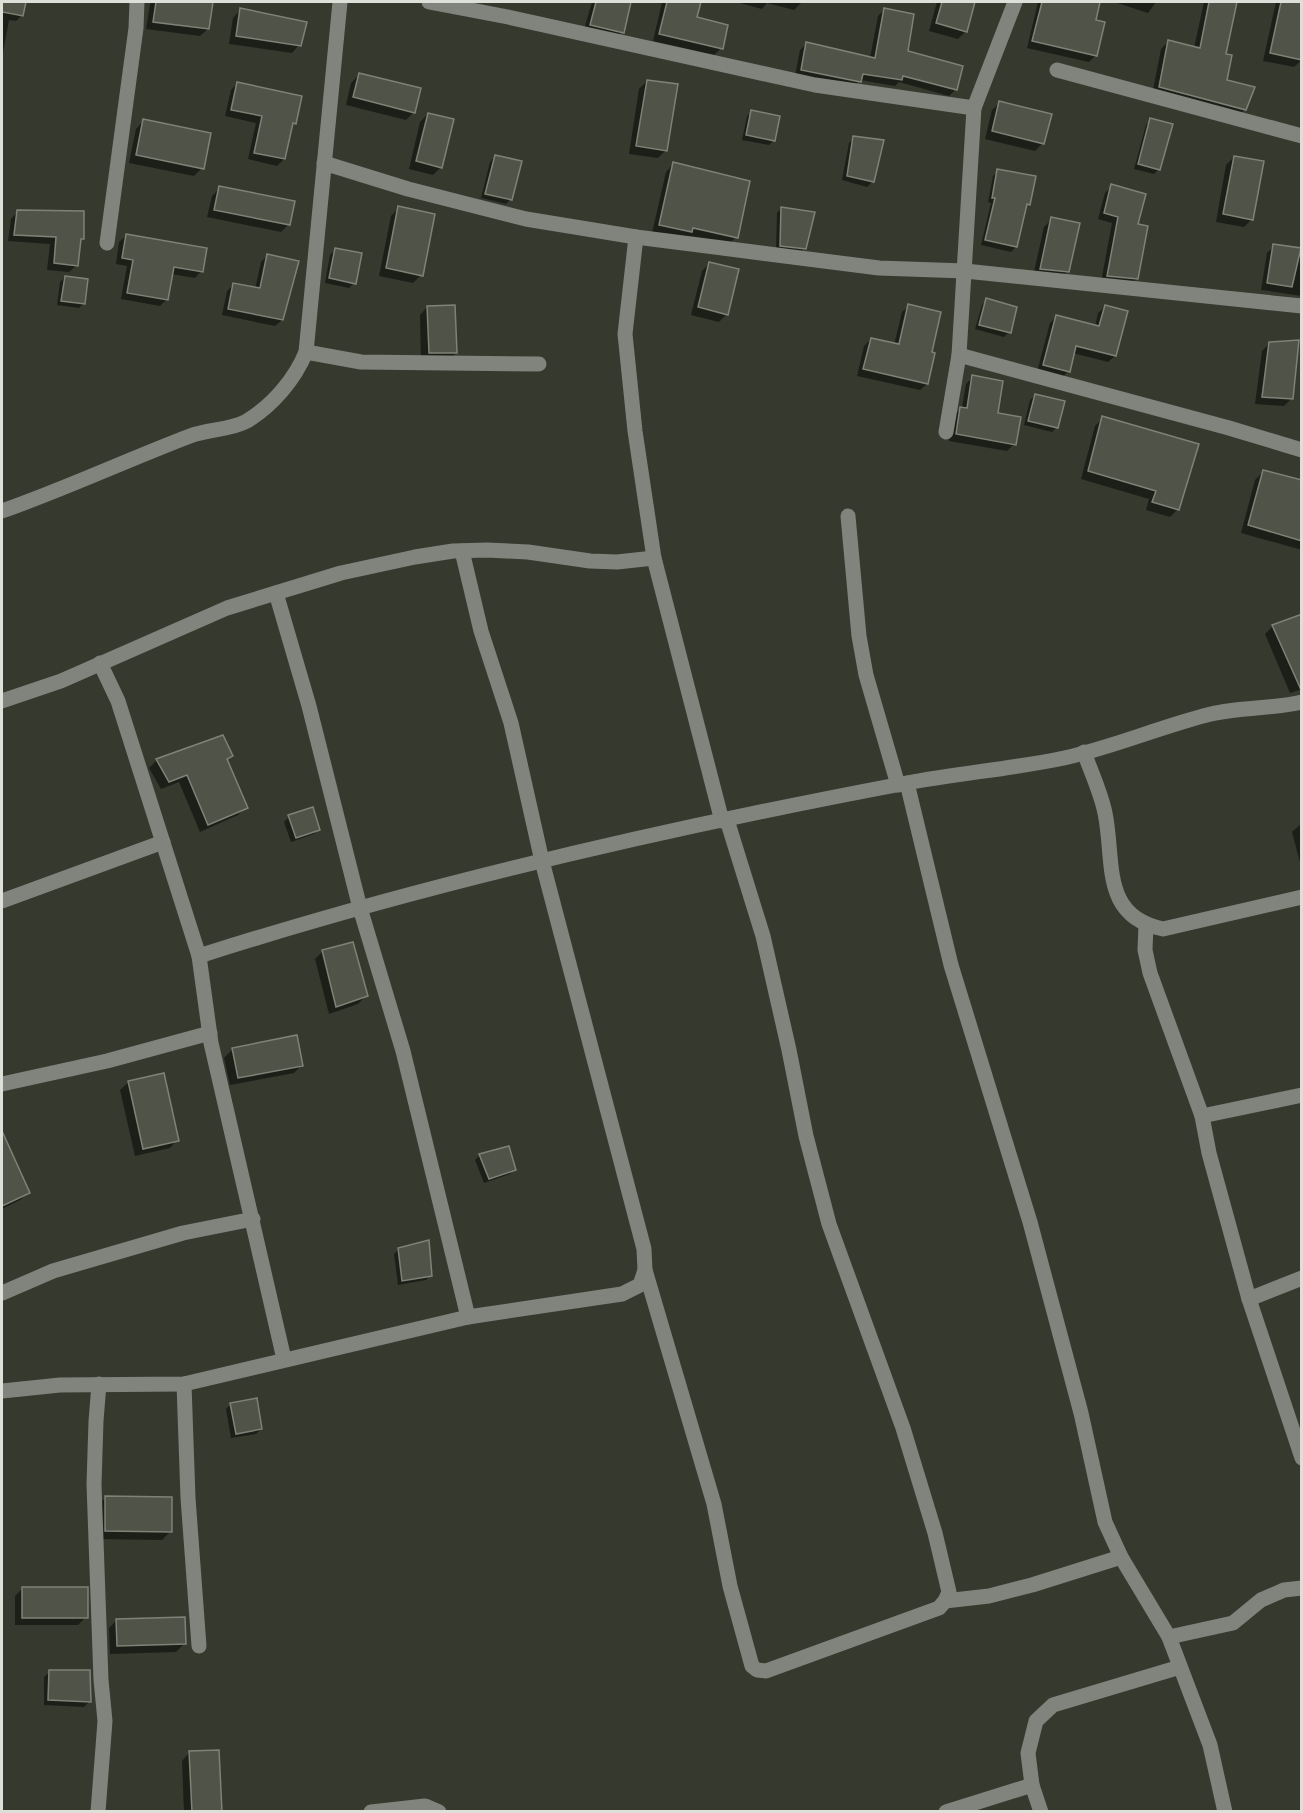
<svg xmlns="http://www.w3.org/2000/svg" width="1303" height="1813" font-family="'Exo 2',sans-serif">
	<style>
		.shadow { fill: #0007 }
		.building { fill: #505348; stroke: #7f8276; stroke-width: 1.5 }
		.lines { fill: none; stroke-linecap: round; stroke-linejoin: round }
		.minor { stroke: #81837d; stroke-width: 15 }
	</style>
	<rect width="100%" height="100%" fill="#36392e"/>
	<g class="shadow">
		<path d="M2,2H24L22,15L16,21L9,20L2,58Z"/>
		<path d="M152,2L211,3L208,29L200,36L146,29L150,4Z"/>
		<path d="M592,2H630L622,32L614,40L583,33Z"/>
		<path d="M662,2H699L695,19L721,48L714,55L653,41Z"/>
		<path d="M736,2H802L794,10L767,3L762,9Z"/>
		<path d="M937,2H974L966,31L958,39L929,31Z"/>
		<path d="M1038,2H1098L1094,21L1096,55L1089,62L1027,48Z"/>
		<path d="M1114,2H1156L1148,13Z"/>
		<path d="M1204,2H1235L1224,55L1226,81L1245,109L1237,117L1152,95L1161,49L1168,42L1194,48Z"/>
		<path d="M1276,2H1302V60L1294,67L1263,61Z"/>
		<path d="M240,10L299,45L292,53L229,44L233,18Z"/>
		<path d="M884,10L906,52L961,67L955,90L949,96L899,82L895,86L860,80L853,87L795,76L800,50L807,43L870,58L878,16Z"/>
		<path d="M359,75L414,112L406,120L346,105L351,83Z"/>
		<path d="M647,81L666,150L658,158L629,154L639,89Z"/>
		<path d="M238,83L295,123L290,128L284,159L277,166L248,159L256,123L225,116L231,90Z"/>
		<path d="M1000,102L1043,143L1035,151L985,139L992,110Z"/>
		<path d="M752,111L774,140L769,145L742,140L747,116Z"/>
		<path d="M428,114L441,167L433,175L409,169L420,122Z"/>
		<path d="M1151,120L1159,169L1154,174L1134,169L1146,125Z"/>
		<path d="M143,121L202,168L194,176L129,163L136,129Z"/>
		<path d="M854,138L882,142L872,182L867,187L842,180L849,143Z"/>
		<path d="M495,157L511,199L506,204L481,198L490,162Z"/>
		<path d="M1234,157L1252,219L1244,227L1216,222L1226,165Z"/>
		<path d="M673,164L736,237L728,245L652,233L666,172Z"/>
		<path d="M998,171L1029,204L1024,209L1016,247L1011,252L981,245L991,203L988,202L993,176Z"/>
		<path d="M1112,186L1136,226L1137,278L1130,285L1101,282L1112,223L1098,219L1105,193Z"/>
		<path d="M220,188L289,224L281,232L207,217L212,196Z"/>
		<path d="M399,208L421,275L413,283L379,276L391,216Z"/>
		<path d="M782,208L805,248L800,253L776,250L777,213Z"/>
		<path d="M18,211L82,238L79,241L77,265L69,272L47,270L50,244L8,241L11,219Z"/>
		<path d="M1052,219L1068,271L1060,279L1033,276L1044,227Z"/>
		<path d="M126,236L201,271L195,278L171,274L167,299L160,306L121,299L127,266L116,264L119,242Z"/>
		<path d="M1274,246L1302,249V296L1261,290L1267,253Z"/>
		<path d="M335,250L354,283L349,288L325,283L330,255Z"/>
		<path d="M268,255L282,320L275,326L222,315L227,291L234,284L255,289L261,262Z"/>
		<path d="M709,264L727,314L719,322L691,315L702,271Z"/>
		<path d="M65,277L84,303L79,308L57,305L60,282Z"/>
		<path d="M987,300L1009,332L1004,337L975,329L982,305Z"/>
		<path d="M909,306L927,384L920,390L857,376L864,346L871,339L894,345L902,312Z"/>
		<path d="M427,307L456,353L448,361L421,360L420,315Z"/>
		<path d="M1105,307L1115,356L1108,362L1073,353L1068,371L1062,378L1037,372L1050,323L1056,317L1095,327L1098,313Z"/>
		<path d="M1270,343L1292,398L1284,406L1255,404L1262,351Z"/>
		<path d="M973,377L1014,444L1007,451L949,441L954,415L962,408L966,384Z"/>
		<path d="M1036,395L1057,427L1052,432L1024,425L1030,400Z"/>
		<path d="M1103,418L1178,509L1170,517L1146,510L1149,499L1081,479L1095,426Z"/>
		<path d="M1263,472L1302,482V550L1241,533L1255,480Z"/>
		<path d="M1302,615V689L1290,693L1265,634L1273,626Z"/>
		<path d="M222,737L231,756L226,761L246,807L238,815L200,832L179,782L161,789L149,768L156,761Z"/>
		<path d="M289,817L319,829L314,834L291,842L284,822Z"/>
		<path d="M1302,823V870L1292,832Z"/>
		<path d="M323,951L366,996L358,1004L329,1014L315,959Z"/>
		<path d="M232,1050L302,1065L294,1073L230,1085L224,1058Z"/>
		<path d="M163,1075L177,1140L170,1148L135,1156L120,1090L128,1083Z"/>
		<path d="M2,1135L28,1193L20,1200L2,1209Z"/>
		<path d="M480,1155L515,1169L510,1174L484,1183L475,1160Z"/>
		<path d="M399,1249L431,1275L426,1280L398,1285L394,1254Z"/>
		<path d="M231,1404L261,1429L256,1434L231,1438L226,1409Z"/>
		<path d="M106,1497L170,1532L162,1540L98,1539V1505Z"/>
		<path d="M23,1588L86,1617L78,1625H15V1596Z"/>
		<path d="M117,1620L184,1644L176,1652L110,1654L109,1628Z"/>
		<path d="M50,1672L89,1702L84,1707L44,1705V1677Z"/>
		<path d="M189,1753L220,1812H184L182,1761Z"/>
	</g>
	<g class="building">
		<path d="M2,2H26L23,16L2,12Z"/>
		<path d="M156,2H213L209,29L153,22Z"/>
		<path d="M596,2H631L624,33L590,25Z"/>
		<path d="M667,2H701L697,17L728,25L723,49L659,34Z"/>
		<path d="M942,2H975L967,32L936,23Z"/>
		<path d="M1042,2H1100L1096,20L1105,22L1097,56L1032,41Z"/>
		<path d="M1209,2H1237L1226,54L1232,55L1227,80L1255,87L1246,110L1159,87L1168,40L1200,48Z"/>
		<path d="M1281,2H1302V60L1270,53Z"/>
		<path d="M240,8L307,22L301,46L236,36Z"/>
		<path d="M884,8L914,14L908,51L963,66L957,90L903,76L902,80L863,74L861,82L801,70L806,42L875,58Z"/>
		<path d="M359,73L421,88L415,113L353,97Z"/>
		<path d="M647,80L678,84L667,151L636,146Z"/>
		<path d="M237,82L302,96L296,124L293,123L285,159L254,153L262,116L231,110Z"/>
		<path d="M999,101L1052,114L1044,144L992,131Z"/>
		<path d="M751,110L780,116L775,141L746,135Z"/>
		<path d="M428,113L454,119L442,168L416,161Z"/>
		<path d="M1150,118L1173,124L1160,170L1138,164Z"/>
		<path d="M143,119L211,133L204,169L136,155Z"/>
		<path d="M853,136L884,140L874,182L847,176Z"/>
		<path d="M495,155L522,161L512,200L485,194Z"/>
		<path d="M1234,156L1264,161L1253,220L1223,214Z"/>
		<path d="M673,162L750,181L738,238L693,228L692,232L659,225Z"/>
		<path d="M997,169L1036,176L1030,205L1027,204L1017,247L985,240L995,198H992Z"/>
		<path d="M1111,184L1146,194L1138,224L1148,226L1138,279L1107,276L1118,217L1104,213Z"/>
		<path d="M219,186L295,201L290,225L214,210Z"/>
		<path d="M398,206L435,214L423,276L386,268Z"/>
		<path d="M781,207L815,212L806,249L780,246Z"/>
		<path d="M17,210L84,211V239H81L78,266L54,263L56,237L14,235Z"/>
		<path d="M1051,217L1080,223L1069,272L1040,269Z"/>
		<path d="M126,234L207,248L203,272L174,267L168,300L127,293L133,260L122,258Z"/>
		<path d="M1273,244L1301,248L1292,287L1267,283Z"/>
		<path d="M335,248L362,253L356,284L329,278Z"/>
		<path d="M267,254L299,261L283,320L228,309L233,283L260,288Z"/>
		<path d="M709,262L739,269L728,315L698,307Z"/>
		<path d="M65,276L88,279L85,304L61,301Z"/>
		<path d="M986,298L1017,307L1011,333L979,325Z"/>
		<path d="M908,304L941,312L932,352L935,353L928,384L863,369L871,338L899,344Z"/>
		<path d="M455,305L457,353H429L427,306Z"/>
		<path d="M1105,305L1128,311L1116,356L1076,346L1070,372L1043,365L1056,315L1099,326Z"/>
		<path d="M1299,340L1293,399L1262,397L1269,342Z"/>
		<path d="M972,375L1003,381L998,413L1021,417L1016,445L956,434L960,407L967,408Z"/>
		<path d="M1035,394L1065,401L1058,428L1028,421Z"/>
		<path d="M1102,416L1199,444L1179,510L1152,502L1156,491L1088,471Z"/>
		<path d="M1263,470L1302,480V541L1248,525Z"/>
		<path d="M1302,614V692L1272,625Z"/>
		<path d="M223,735L233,756L227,759L248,808L208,825L187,775L169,782L156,759Z"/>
		<path d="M313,807L320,830L296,838L288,815Z"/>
		<path d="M353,942L368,996L336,1007L322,950Z"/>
		<path d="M297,1035L303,1066L238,1078L232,1048Z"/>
		<path d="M164,1073L179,1141L143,1149L128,1081Z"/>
		<path d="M2,1131L30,1193L2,1206Z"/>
		<path d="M509,1146L516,1170L489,1179L479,1154Z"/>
		<path d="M429,1240L432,1276L402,1281L398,1248Z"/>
		<path d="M257,1398L262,1429L236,1434L230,1403Z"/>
		<path d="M105,1496L172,1497V1532L105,1531Z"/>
		<rect x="22" y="1587" width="66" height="31"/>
		<path d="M185,1617L186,1644L117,1646L116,1619Z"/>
		<path d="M49,1670H90L91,1702L48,1700Z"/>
		<path d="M219,1750L222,1812H192L189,1751Z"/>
	</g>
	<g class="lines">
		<g class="minor">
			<path d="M429,2L508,17L815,85L974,108"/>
			<path d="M1057,70L1302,136"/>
			<path d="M324,163L408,189L526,219L636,237L879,268L965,271L1302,306"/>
			<path d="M636,237L625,334L635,431L654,558L722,821"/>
			<path d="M107,243L136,28L137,2"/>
			<path d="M306,352L361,362L539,364"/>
			<path d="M959,355L1229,428L1302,450"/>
			<path d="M946,432L959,355L974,108L1015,2"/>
			<path d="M2,511C65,489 127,460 190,436C208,429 231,430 247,421C273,405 295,379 306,352L340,2"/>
			<path d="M848,516L859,636L866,675L898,785"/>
			<path d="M276,593L309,706L360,908L403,1051L468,1317"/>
			<path d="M100,663L118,701L199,956L211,1043L284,1359"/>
			<path d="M2,701L61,681L227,608L341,573L415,557L453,551L487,550L528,552L590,561L617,562L654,558"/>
			<path d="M1084,752C1091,772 1101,793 1105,813C1115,861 1100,916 1163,929L1302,897"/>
			<path d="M907,783L951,965L1030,1222L1081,1413L1105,1522L1121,1557L1169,1637L1210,1745L1225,1812"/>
			<path d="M2,901L163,842"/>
			<path d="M1146,925L1145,950L1150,973L1202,1116L1209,1153L1249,1299L1302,1458"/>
			<path d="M199,956C430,882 668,828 907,783C959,773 1012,769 1064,758C1114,747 1162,726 1211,714C1241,707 1272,709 1302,702"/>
			<path d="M2,1084L107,1061L210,1033"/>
			<path d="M1202,1116L1302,1095"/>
			<path d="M645,1270L714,1504L730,1586L752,1666L757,1670L766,1671L939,1608L945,1601L949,1592L935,1533L903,1428L829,1224L806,1136L789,1050L763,936L727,820"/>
			<path d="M2,1293L53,1271L183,1233L253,1219"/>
			<path d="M1249,1299L1302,1278"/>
			<path d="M184,1384L188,1498L199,1646"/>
			<path d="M2,1391L60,1385L184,1384L468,1317L622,1294L640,1285L645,1270L644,1249L542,861L511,723L481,631L462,551"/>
			<path d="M945,1601L989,1596L1032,1585L1121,1557"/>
			<path d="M1169,1637L1233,1623L1261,1600L1284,1590L1302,1588"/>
			<path d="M98,1812L105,1721L101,1680L94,1484L96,1421L99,1384"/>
			<path d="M371,1812L425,1806L439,1812"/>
			<path d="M946,1812L1032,1785"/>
			<path d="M1041,1812L1032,1785L1028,1753L1036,1721L1053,1705L1180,1667"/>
		</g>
	</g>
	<rect width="1303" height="1813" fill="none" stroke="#dedfd9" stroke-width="6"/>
</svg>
